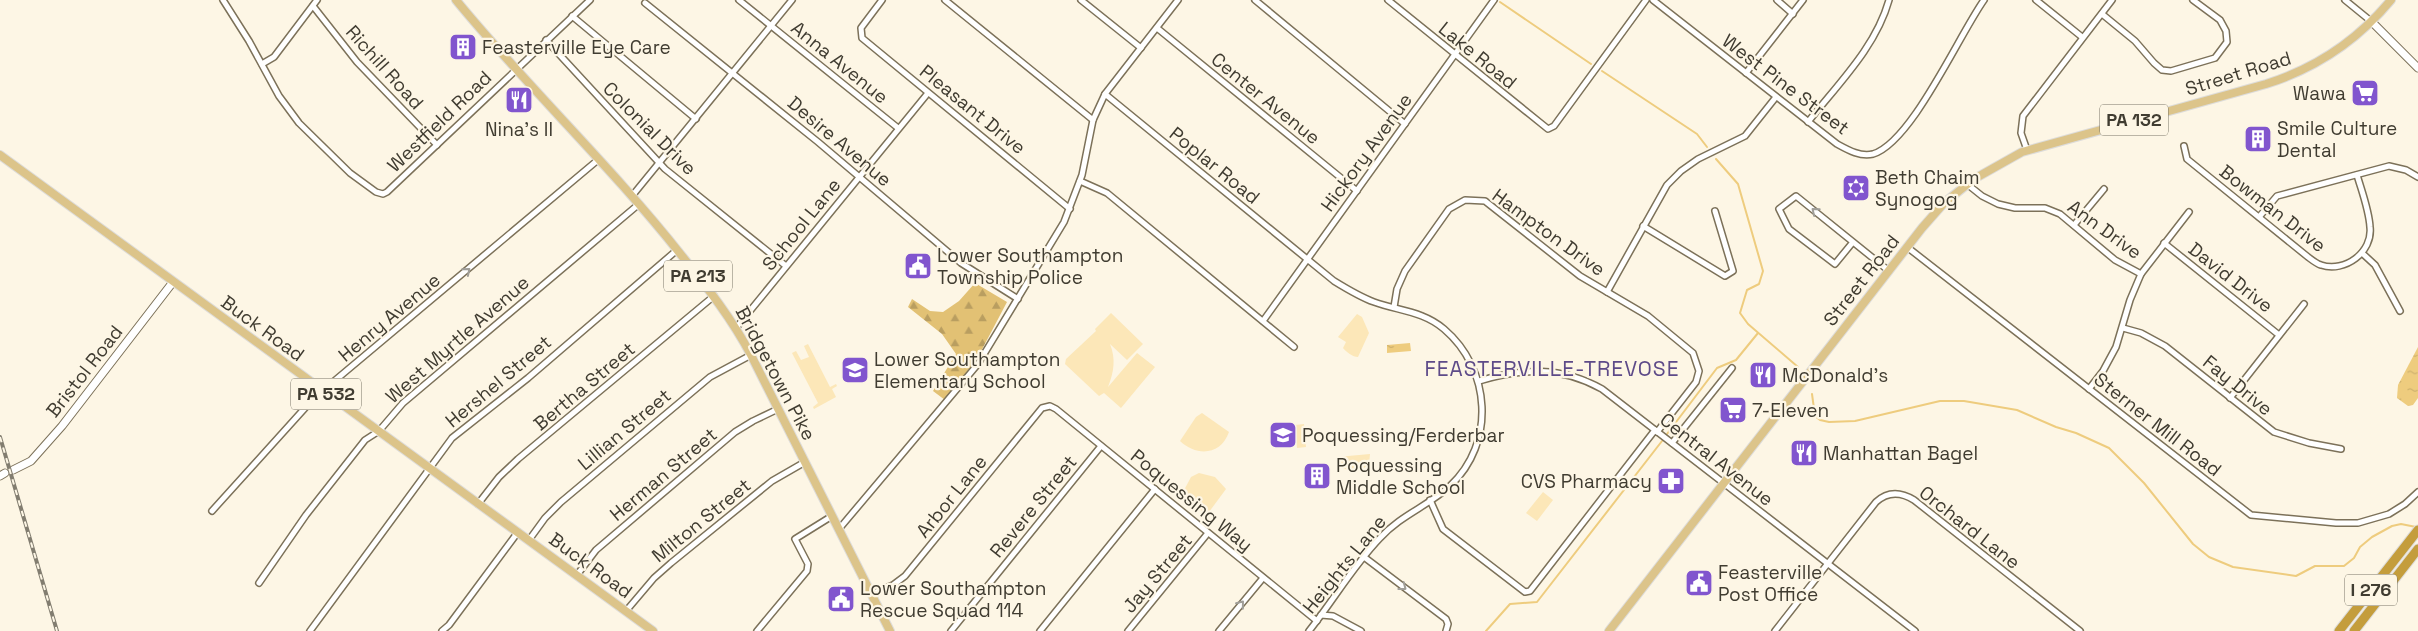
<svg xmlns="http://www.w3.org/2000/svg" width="2418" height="631" font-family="'Space Grotesk',sans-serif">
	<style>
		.green { fill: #fce7b8 }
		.forest { fill: url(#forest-firs) }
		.water { fill: url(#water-ripples) }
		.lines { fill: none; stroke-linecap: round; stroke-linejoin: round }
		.stream { stroke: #eecc7e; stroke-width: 2 }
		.street-casing { stroke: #7c7159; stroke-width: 8 }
		.secondary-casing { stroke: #7c7159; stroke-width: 9 }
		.primary-casing { stroke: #dddcda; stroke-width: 10 }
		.highway-casing { stroke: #dddcda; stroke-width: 11 }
		.street { stroke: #fff; stroke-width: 5 }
		.secondary { stroke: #fff; stroke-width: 7 }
		.primary { stroke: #dcc48a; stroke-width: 8 }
		.highway { stroke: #c49d3c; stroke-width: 9 }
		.rail-casing { stroke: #827d70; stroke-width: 4 }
		.rail { stroke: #fdf6e5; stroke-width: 2; stroke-dasharray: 5.5; stroke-linecap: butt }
		.oneway { stroke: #a09e98 }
		.labels { text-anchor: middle; stroke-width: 4.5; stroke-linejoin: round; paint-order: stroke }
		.shield { fill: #fdf6e5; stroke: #797467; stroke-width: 1 }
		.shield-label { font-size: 18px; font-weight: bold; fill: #403c31 }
		.poi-label { font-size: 19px; fill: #403c31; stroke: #fdf6e5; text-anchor: start }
		.street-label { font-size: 19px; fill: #403c31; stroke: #fdf6e5 }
		.quarter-label { font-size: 21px; letter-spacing: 1px; fill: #5d4a88; stroke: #fdf6e5 }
	</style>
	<defs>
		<pattern id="forest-firs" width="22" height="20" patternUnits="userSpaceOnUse" patternTransform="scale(1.25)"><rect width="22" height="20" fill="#e2c174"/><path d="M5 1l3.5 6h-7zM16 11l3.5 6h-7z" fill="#b99e60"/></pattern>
		<pattern id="water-ripples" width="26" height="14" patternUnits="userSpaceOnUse" patternTransform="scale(1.25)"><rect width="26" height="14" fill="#eecc7e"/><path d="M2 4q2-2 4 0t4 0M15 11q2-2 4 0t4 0" fill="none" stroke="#cdb06d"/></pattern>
	</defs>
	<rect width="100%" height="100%" fill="#fdf6e5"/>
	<g class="green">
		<path d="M1111,313L1143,344L1127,360L1110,344C1116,359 1114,372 1108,387L1137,353L1155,367L1121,408L1104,393L1099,396L1065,364L1066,359L1096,331L1095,329Z"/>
		<path d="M1357,314L1362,317L1369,333L1358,357C1353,357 1346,352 1343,348L1346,342L1338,337Z"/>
		<path d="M808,344L830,387L836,384L837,386L832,389L836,397L814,409L813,407L818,403L792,353L796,351L801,360L809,357L804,346Z"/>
		<path d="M1202,413L1229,432C1221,455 1197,457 1180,441L1196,417Z"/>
		<path d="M1304,424L1306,447L1297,448L1295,425Z"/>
		<path d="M1370,454L1369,465L1355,473L1343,468L1337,457Z"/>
		<path d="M1199,473L1215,477L1226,489L1209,512L1204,513L1182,494L1191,477Z"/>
		<path d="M1543,492L1553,500L1537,521L1526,513Z"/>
	</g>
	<path class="forest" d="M975,283L1007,302L978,357L945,400L933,391L956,354L942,334L908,307L912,299L930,311L943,312L959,301Z"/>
	<g class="water">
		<path d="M1410,343L1411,351L1387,353V345Z"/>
		<path d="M2418,347V398L2413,405L2408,406L2397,398L2398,385Z"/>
	</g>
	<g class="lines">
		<g class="stream">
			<path d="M1500,2L1591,64"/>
			<path d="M1602,71L1697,134L1707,147"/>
			<path d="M1716,159L1738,184L1763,271L1759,284L1747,290L1740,313L1748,324L1798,367"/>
			<path d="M1812,394L1815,416L1820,420L1829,422L1855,421L1940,401H1964L2017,410L2056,427L2076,433L2109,448L2144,483L2193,544L2209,557L2233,567L2296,576L2315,566H2344L2354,558L2360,547L2372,537L2392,526L2401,524L2416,527"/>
			<path d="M1667,434L1717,368L1736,360L1758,333"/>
			<path d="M1486,631L1510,604L1537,602L1662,441"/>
		</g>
		<defs>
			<g id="street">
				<path d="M223,0L249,41L279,96L299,123L350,173L376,192L383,194L387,192L590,0"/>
				<path d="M739,0L898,128"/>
				<path d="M882,0L861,28L862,38L1070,209"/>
				<path d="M945,0L1093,120"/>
				<path d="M1081,0L1141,48"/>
				<path d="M1255,0L1405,124"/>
				<path d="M1388,0L1548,129L1554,126L1646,0"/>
				<path d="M1653,0L1837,144C1848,150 1860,157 1873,154C1912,142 1959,35 1984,0"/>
				<path d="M1777,0L1793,14"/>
				<path d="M2036,0L2082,37"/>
				<path d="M2345,0L2372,22"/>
				<path d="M645,3L818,142L961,263L1018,299"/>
				<path d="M313,6L357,62L437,145"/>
				<path d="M2102,14L2135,41L2154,63L2162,70L2171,71L2215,58L2227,42L2226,31L2220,20L2193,0"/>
				<path d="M572,16L696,119"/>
				<path d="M1157,28L1357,191"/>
				<path d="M546,40L665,169L786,266"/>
				<path d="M262,64L274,57L317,0"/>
				<path d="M1746,73L1803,0"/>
				<path d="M1105,94L1334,281C1347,289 1360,297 1374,302C1399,311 1423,311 1444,329C1491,369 1496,443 1450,486C1428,506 1401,515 1380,538C1353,566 1333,601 1309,631"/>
				<path d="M1808,122C1838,84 1876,47 1889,0"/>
				<path d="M2184,146L2187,159L2308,257C2312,260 2317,264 2321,265C2345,273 2373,252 2370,227C2369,210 2362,192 2357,175"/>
				<path d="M2027,150L2021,133L2023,116L2112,0"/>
				<path d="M1080,181L1107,193L1294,347"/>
				<path d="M1967,184L1982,196L1998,204L2015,208H2045L2060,214L2115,260L2141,274"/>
				<path d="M632,196L792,0"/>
				<path d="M2259,217L2277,196L2389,166L2406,170L2418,177"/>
				<path d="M2074,225L2104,189"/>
				<path d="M1643,226L1725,276L1733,271L1715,211"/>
				<path d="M1853,242L1835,264L1789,229L1779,209L1796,196L1889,271"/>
				<path d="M2164,243L2279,335"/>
				<path d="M1907,247L2251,515L2336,523H2358L2389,514L2405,504L2418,492"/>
				<path d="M2362,253L2375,265L2400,311"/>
				<path d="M1607,292L1667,185L1681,171L1698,159L1745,136L1776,97"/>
				<path d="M1394,307L1397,289L1405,271L1449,209L1465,200L1485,201L1580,276L1648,316L1693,353L1699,371L1696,382L1657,432"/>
				<path d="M1263,321L1494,0"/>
				<path d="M736,328L928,93"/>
				<path d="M2123,328L2141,333L2165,346L2274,432L2309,443L2341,449"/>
				<path d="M1479,381C1523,368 1561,366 1602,389L1915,631"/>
				<path d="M2089,389L2103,371L2116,347L2130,300L2141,274L2189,212"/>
				<path d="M2230,398L2304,304"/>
				<path d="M1672,443L1732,368"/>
				<path d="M1430,500L1443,529L1525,592L1530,591L1655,430"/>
				<path d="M478,504L499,477L518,459L714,296"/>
				<path d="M212,511L314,398L599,159"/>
				<path d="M839,529L978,364L1064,222L1082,175L1093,120L1105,94L1178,0"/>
				<path d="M529,540L545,518L561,502L710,377L751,355"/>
				<path d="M1364,557L1446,619L1448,624L1446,631"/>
				<path d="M577,575L596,550L735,432L753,421L778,409"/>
				<path d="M259,583L306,515L365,440L379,431L403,403L639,204"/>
				<path d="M871,594L893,585L905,576L1042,408L1050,406L1056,409L1317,621"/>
				<path d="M626,611L654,578L671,563L772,481L805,462"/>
				<path d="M1321,615L1333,616L1361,631"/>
				<path d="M310,631L452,438L528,378L677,250"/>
				<path d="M442,631L449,625L518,532"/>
				<path d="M757,631L807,571L808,564L795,539L832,516"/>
				<path d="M951,631L1101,446"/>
				<path d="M1040,631L1155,489"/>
				<path d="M1128,631L1208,533"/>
				<path d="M1219,631L1263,578"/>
				<path d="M1775,631L1876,502C1888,491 1901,492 1914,500L2080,631"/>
			</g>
			<g id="secondary">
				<path d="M2372,22L2418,68"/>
				<path d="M13,470L31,461L62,426L173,282"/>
				<path d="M0,476L5,473"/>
			</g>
			<g id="primary">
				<path d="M456,0C528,88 611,166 682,256C707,287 732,319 751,355L890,631"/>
				<path d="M0,155L653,631"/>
				<path d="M1609,631L1922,228L1944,203L1974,179L2022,152L2266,84C2317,68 2357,41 2391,0"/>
			</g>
			<g id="highway">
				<path d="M2339,631L2418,530"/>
				<path d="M2354,631L2418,549"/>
			</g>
		</defs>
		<use href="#street" class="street-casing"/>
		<use href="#secondary" class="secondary-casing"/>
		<use href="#primary" class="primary-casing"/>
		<use href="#highway" class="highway-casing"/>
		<use href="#street" class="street"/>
		<use href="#secondary" class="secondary"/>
		<use href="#primary" class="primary"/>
		<use href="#highway" class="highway"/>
		<defs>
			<path id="rail" d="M0,437L57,631"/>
		</defs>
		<use href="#rail" class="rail-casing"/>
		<use href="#rail" class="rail"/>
	</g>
	<defs><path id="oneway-chevron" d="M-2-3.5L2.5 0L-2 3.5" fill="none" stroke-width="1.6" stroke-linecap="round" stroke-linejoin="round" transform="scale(1.25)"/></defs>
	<g class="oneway">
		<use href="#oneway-chevron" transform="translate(1815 211) rotate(-141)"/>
		<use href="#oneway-chevron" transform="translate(467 271) rotate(-40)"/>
		<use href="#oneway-chevron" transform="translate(1403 587) rotate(37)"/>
		<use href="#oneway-chevron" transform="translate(1241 604) rotate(-51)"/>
	</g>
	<defs>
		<symbol id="building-square" viewBox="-11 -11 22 22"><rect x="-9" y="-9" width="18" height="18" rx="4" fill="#8155ce" stroke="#fdf6e5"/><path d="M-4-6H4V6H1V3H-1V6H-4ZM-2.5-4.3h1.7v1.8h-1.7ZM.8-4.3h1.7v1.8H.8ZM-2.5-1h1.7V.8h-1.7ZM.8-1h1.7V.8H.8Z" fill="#fff"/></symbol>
		<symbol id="supermarket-square" viewBox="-11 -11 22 22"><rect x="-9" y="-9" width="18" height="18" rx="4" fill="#8155ce" stroke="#fdf6e5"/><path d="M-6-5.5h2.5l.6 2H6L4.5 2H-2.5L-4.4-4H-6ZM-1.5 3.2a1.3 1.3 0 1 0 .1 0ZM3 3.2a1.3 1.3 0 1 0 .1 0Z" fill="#fff"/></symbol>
		<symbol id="restaurant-square" viewBox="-11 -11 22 22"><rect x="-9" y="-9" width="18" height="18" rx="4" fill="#8155ce" stroke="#fdf6e5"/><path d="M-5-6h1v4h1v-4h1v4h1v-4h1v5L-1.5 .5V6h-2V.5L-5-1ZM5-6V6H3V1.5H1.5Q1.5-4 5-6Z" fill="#fff"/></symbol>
		<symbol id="synagogue-square" viewBox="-11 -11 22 22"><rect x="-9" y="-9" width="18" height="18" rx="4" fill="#8155ce" stroke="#fdf6e5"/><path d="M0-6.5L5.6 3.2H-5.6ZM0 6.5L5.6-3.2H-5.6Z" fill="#fff"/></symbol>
		<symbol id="civic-square" viewBox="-11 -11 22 22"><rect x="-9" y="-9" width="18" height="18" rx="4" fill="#8155ce" stroke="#fdf6e5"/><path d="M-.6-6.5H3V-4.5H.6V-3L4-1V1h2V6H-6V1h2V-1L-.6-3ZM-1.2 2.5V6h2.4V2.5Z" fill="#fff"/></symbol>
		<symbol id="school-square" viewBox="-11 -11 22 22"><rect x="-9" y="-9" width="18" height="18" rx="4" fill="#8155ce" stroke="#fdf6e5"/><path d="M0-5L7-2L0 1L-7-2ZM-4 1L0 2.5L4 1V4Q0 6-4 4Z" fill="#fff"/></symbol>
		<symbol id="pharmacy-square" viewBox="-11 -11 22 22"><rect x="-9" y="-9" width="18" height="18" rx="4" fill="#8155ce" stroke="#fdf6e5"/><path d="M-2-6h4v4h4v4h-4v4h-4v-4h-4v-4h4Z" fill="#fff"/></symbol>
	</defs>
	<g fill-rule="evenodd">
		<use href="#building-square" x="447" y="31" width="32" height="32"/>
		<use href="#supermarket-square" x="2349" y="77" width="32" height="32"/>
		<use href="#restaurant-square" x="503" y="84" width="32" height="32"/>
		<use href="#building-square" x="2242" y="123" width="32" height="32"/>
		<use href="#synagogue-square" x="1840" y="172" width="32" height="32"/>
		<use href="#civic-square" x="902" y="250" width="32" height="32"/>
		<use href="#school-square" x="839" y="354" width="32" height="32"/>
		<use href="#restaurant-square" x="1747" y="359" width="32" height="32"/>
		<use href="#supermarket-square" x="1717" y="394" width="32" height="32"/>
		<use href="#school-square" x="1267" y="419" width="32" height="32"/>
		<use href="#restaurant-square" x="1788" y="437" width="32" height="32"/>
		<use href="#building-square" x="1301" y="460" width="32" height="32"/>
		<use href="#pharmacy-square" x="1655" y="465" width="32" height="32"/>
		<use href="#civic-square" x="1683" y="567" width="32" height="32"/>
		<use href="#civic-square" x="825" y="583" width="32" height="32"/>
	</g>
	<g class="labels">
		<g class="shield">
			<rect x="2100" y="104.5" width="68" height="31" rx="4"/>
			<rect x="664" y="260.5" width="68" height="31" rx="4"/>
			<rect x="291" y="378.5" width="70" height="31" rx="4"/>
			<rect x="2345" y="574.5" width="52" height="31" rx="4"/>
		</g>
		<g class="shield-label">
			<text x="2134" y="126">PA 132</text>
			<text x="698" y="282">PA 213</text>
			<text x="326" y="400">PA 532</text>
			<text x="2371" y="596">I 276</text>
		</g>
		<g class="poi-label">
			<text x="482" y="54">Feasterville Eye Care</text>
			<text x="2346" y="100" text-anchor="end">Wawa</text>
			<text x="2277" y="135">Smile Culture<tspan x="2277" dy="22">Dental</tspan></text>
			<text x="519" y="136" text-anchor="middle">Nina's II</text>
			<text x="1875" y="184">Beth Chaim<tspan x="1875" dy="22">Synogog</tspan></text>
			<text x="937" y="262">Lower Southampton<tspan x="937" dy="22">Township Police</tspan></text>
			<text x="874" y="366">Lower Southampton<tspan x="874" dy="22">Elementary School</tspan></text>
			<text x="1782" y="382">McDonald's</text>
			<text x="1752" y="417">7-Eleven</text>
			<text x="1302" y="442">Poquessing/Ferderbar</text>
			<text x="1823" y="460">Manhattan Bagel</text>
			<text x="1336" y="472">Poquessing<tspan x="1336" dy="22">Middle School</tspan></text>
			<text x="1652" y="488" text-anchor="end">CVS Pharmacy</text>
			<text x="1718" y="579">Feasterville<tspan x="1718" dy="22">Post Office</tspan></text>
			<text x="860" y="595">Lower Southampton<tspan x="860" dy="22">Rescue Squad 114</tspan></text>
		</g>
		<g class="street-label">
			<text transform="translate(1478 55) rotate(39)" y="7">Lake Road</text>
			<text transform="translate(840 62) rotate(39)" y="7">Anna Avenue</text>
			<text transform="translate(385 67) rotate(48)" y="7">Richill Road</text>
			<text transform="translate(2238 73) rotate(-17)" y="7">Street Road</text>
			<text transform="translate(1786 84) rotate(37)" y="7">West Pine Street</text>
			<text transform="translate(1266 98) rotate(39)" y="7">Center Avenue</text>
			<text transform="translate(973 109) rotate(39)" y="7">Pleasant Drive</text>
			<text transform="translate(439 121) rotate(-44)" y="7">Westfield Road</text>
			<text transform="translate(650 128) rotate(45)" y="7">Colonial Drive</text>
			<text transform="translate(840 141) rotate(40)" y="7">Desire Avenue</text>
			<text transform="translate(1366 152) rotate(-54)" y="7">Hickory Avenue</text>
			<text transform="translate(1215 165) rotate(39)" y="7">Poplar Road</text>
			<text transform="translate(2273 208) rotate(38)" y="7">Bowman Drive</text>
			<text transform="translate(801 224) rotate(-51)" y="7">School Lane</text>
			<text transform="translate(2105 229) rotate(36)" y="7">Ann Drive</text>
			<text transform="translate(1549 232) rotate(36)" y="7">Hampton Drive</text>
			<text transform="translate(2231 277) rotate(38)" y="7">David Drive</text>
			<text transform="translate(1861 280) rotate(-52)" y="7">Street Road</text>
			<text transform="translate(389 317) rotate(-40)" y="7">Henry Avenue</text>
			<text transform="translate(263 328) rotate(36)" y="7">Buck Road</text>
			<text transform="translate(457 339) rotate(-41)" y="7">West Myrtle Avenue</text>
			<text transform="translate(84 371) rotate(-52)" y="7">Bristol Road</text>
			<text transform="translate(776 373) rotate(62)" y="7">Bridgetown Pike</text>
			<text transform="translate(498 381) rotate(-40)" y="7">Hershel Street</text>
			<text transform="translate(2238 385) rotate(39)" y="7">Fay Drive</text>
			<text transform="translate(584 386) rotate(-40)" y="7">Bertha Street</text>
			<text transform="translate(2158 424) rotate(38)" y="7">Sterner Mill Road</text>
			<text transform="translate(624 429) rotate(-40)" y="7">Lillian Street</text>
			<text transform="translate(1717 459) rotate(38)" y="7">Central Avenue</text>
			<text transform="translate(663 474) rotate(-40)" y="7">Herman Street</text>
			<text transform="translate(951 496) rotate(-51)" y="7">Arbor Lane</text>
			<text transform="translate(1192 500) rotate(39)" y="7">Poquessing Way</text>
			<text transform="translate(1033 506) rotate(-51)" y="7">Revere Street</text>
			<text transform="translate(701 520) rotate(-39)" y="7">Milton Street</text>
			<text transform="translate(1970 527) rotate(38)" y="7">Orchard Lane</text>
			<text transform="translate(1344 564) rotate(-51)" y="7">Heights Lane</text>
			<text transform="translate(591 565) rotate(36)" y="7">Buck Road</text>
			<text transform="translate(1157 573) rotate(-50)" y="7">Jay Street</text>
		</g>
		<g class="quarter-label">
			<text x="1552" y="376">FEASTERVILLE-TREVOSE</text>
		</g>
	</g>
</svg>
